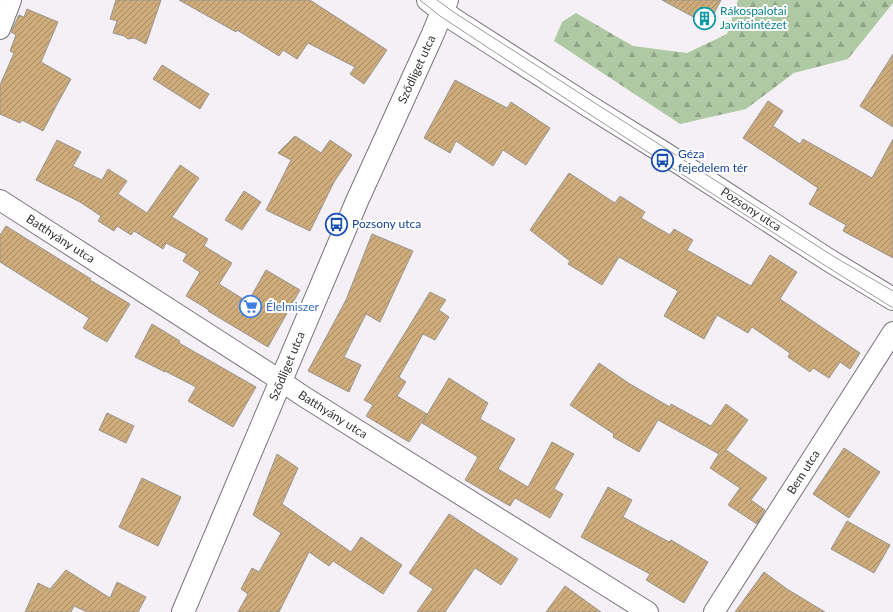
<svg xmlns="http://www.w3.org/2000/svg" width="893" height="612" font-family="Lato,sans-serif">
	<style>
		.forest { fill: url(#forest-firs) }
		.building { fill: url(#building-hatch); stroke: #9a9692 }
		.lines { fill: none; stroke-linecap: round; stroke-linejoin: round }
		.minor-casing { stroke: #787479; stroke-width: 22 }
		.tertiary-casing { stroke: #787479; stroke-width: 24 }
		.minor { stroke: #fff; stroke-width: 20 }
		.tertiary { stroke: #fff; stroke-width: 22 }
		.tram { stroke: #9c999d; stroke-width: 1 }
		.labels { text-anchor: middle; stroke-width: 4; stroke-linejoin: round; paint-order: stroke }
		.culture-label { font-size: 12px; fill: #0d838f; stroke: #fff; text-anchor: start }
		.street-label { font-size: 12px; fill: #363436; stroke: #fff }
		.transit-label { font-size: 12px; fill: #164399; stroke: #fff; text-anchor: start }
		.shop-label { font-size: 12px; fill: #366cbe; stroke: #fff; text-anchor: start }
	</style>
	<defs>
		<pattern id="forest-firs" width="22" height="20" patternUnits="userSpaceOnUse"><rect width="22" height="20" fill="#b0c9a5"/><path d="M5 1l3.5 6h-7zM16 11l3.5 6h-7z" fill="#90a487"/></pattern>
		<pattern id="building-hatch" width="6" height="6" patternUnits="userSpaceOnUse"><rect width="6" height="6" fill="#cdab7a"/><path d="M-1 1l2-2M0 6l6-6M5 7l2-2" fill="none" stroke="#a78c65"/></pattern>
	</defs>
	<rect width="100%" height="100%" fill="#f4f0f5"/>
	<path class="forest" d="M738,0H893V3L848,59L794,73L746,109L680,124L554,41L562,22L576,13L633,46L687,53L727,34Z"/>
	<g class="building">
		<path d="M116,0H161L146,44L134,38L128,39L124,36L113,33L117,21L110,19Z"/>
		<path d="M179,0H310L387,50L364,84L350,74L355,67L308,43L297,59L283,50L279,56L237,30L236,32Z"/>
		<path d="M662,0H721L708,25Z"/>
		<path d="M27,9L58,22L41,62L71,79L55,108L43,131L22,120L20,123L0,114V85L14,53L10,51L16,35L11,32L19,15L24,17Z"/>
		<path d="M893,54V127L860,106Z"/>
		<path d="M162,65L209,94L200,109L153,79Z"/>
		<path d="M455,80L507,108L511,102L550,128L526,165L503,150L493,166L456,141L450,153L424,138Z"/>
		<path d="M768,101L783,111L773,126L800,144L803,139L872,178L893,139V258L843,231L846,225L809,204L818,188L743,138Z"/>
		<path d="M295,136L321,153L330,140L352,155L334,182L310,231L266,210L291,160L278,153Z"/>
		<path d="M57,140L81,152L73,166L102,180L108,169L127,181L118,194L147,213L180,165L199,178L172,217L208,239L204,246L232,263L219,284L248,302L266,270L300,290L268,347L208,311L209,310L186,296L200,272L183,261L187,254L166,243L163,249L134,231L131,235L117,226L114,231L98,221L101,216L80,202L36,180Z"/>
		<path d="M569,173L615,203L620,196L645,212L641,218L670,235L674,229L693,240L687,250L751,286L770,255L797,272L780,299L860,353L850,369L840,362L829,378L813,368L810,372L788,357L790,353L752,327L748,333L717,315L704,339L664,316L678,291L619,257L602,285L568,264L570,261L530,230Z"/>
		<path d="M244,191L261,202L242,230L225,220Z"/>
		<path d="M6,226L91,279L90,280L130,304L107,342L83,328L89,318L0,262V235Z"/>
		<path d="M372,234L413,251L380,322L366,314L344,357L361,365L349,392L308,371L346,300Z"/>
		<path d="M430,292L446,300L439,310L449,317L435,340L423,334L399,377L406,382L397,396L427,414L409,442L366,416L373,405L364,400Z"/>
		<path d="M152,324L180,341L179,343L256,387L233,427L188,401L196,387L165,371V372L135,357Z"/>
		<path d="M599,363L630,384L670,407L671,404L711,426L726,404L748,420L726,450L767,478L751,500L765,510L757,524L728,505L740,488L710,468L719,454L658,420L639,452L613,437L614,434L570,405Z"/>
		<path d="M449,378L488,403L480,419L515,439L498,469L528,487L552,442L574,454L554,489L563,494L550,518L515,498L510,506L465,480L478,457L422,423Z"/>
		<path d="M107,413L134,426L126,443L99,430Z"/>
		<path d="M844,448L880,472L849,518L813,494Z"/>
		<path d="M277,454L298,468L282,504L351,552L361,537L402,565L383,594L333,561L329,566L309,552L279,612H238L248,594L241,589L252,568L259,572L281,533L253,515Z"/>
		<path d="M142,478L181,497L158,546L119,527Z"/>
		<path d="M608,487L632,500L623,517L669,542L671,540L708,562L684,603L646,580L650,574L581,537Z"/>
		<path d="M449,514L518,559L501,585L475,568L445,612H417L433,589L409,573Z"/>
		<path d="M847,521L890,545L874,573L831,549Z"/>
		<path d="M66,570L110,598L117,582L146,597L138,612H87L74,606L71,612H25L38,583L50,589Z"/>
		<path d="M764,572L787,589L825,612H735Z"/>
		<path d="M565,586L601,612H546Z"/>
	</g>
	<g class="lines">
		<defs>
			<g id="minor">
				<path d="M0,29L11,0"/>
				<path id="s1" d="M0,200L272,375L303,396L648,612"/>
				<path id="s2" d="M714,612L893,332"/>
			</g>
			<g id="tertiary">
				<path id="s3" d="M428,0L453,19L587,105L664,153L827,259L893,299"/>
				<path id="s4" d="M183,612L357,201L432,36L447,0"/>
			</g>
		</defs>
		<use href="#minor" class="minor-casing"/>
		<use href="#tertiary" class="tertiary-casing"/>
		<use href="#minor" class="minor"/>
		<use href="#tertiary" class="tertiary"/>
		<g class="tram">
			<path d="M420,0L440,16C590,115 740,213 893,308"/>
			<path d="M437,0L455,13L833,256L893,291"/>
		</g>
	</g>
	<defs>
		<symbol id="building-ring" viewBox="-11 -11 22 22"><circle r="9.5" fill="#fff" stroke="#0f9aa8" stroke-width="1.5"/><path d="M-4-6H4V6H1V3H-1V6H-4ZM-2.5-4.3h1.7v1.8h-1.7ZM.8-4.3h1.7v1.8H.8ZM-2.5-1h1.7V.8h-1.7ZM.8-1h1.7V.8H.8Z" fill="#0f9aa8"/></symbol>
		<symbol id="bus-ring" viewBox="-11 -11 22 22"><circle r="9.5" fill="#fff" stroke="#1a4fb4" stroke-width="1.5"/><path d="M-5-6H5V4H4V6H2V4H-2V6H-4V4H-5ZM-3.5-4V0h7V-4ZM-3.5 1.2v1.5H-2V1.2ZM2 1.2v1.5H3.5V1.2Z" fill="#1a4fb4"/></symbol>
		<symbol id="supermarket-ring" viewBox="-11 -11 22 22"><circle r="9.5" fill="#fff" stroke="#3f7fe0" stroke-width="1.5"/><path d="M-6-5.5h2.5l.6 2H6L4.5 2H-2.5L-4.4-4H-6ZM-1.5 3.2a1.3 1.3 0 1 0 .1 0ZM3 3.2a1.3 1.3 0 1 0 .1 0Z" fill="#3f7fe0"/></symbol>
	</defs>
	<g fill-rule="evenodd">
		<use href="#building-ring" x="692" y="6" width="25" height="25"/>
		<use href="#bus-ring" x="650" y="148" width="25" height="25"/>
		<use href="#bus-ring" x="324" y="212" width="25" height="25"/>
		<use href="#supermarket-ring" x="238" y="294" width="25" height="25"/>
	</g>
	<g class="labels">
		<g class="culture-label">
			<text x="720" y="15">Rákospalotai<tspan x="720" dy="14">Javítóintézet</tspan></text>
		</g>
		<g class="street-label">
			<text dy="4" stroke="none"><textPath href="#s4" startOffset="591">Sződliget utca</textPath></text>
			<text dy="4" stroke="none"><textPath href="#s3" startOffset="385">Pozsony utca</textPath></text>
			<text dy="4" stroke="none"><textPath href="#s1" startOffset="72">Batthyány utca</textPath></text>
			<text dy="4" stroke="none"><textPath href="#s4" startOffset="267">Sződliget utca</textPath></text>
			<text dy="4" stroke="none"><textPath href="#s1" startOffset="396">Batthyány utca</textPath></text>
			<text dy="4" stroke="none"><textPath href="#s2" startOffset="166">Bem utca</textPath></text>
		</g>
		<g class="transit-label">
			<text x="678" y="158">Géza<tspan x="678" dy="14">fejedelem tér</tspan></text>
			<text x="352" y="228">Pozsony utca</text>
		</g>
		<g class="shop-label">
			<text x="266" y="311">Élelmiszer</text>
		</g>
	</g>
</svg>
